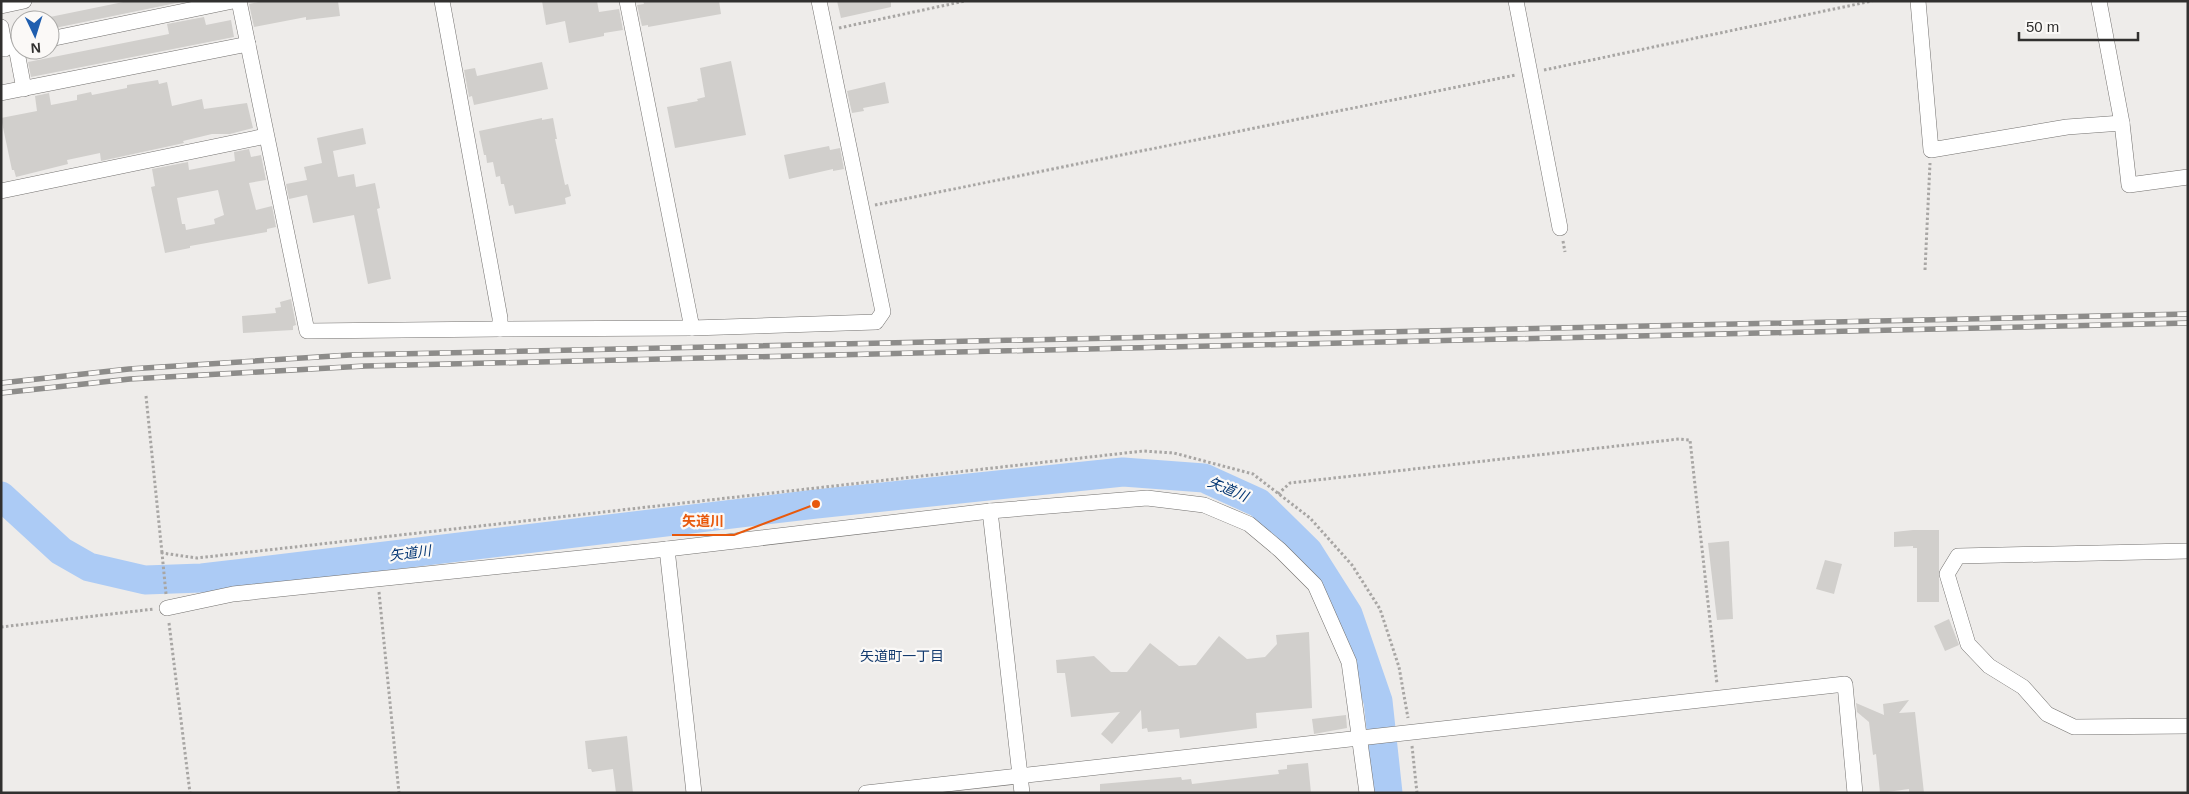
<svg xmlns="http://www.w3.org/2000/svg" width="2189" height="794" font-family="Helvetica,'Noto Sans JP',sans-serif">
	<style>
		.lines { fill: none; stroke-linecap: round; stroke-linejoin: round }
		.river { stroke: #accbf5; stroke-width: 29 }
		.building { fill: #d1cfcc; fill-rule: evenodd }
		.street-casing { stroke: #73716f; stroke-width: 16 }
		.path { stroke: #a8a6a4; stroke-width: 3; stroke-dasharray: 2.5 2.5; stroke-linecap: butt }
		.street { stroke: #fff; stroke-width: 15 }
		.rail-casing { stroke: #8d8c8a; stroke-width: 5.5 }
		.rail { stroke: #fbf9f7; stroke-width: 4; stroke-dasharray: 11; stroke-linecap: butt }
		.labels { text-anchor: middle; stroke-width: 4.5; stroke-linejoin: round; paint-order: stroke }
		.water-label { font-size: 14px; font-style: italic; fill: #053774; stroke: #fbf9f7 }
		.neighbourhood-label { font-size: 14px; fill: #143b6f; stroke: #fbf9f7 }
		.leader { fill: none; stroke: #e8590c; stroke-width: 2 }
		.callout-dot { fill: #e8590c; stroke: #fbf9f7; stroke-width: 2 }
		.callout-label { font-size: 14px; text-anchor: middle; font-weight: bold; fill: #e8590c; stroke: #fbf9f7; stroke-width: 4.5; stroke-linejoin: round; paint-order: stroke }
	</style>
	<rect width="100%" height="100%" fill="#eeecea"/>
	<g class="lines">
		<path class="river" d="M1,496L61,551L89,567L145,580L202,578L816,504L1123,472L1204,478L1259,503L1308,551L1348,614L1378,701L1388,793"/>
	</g>
	<g class="building">
		<path d="M128,1H186L50,29V17Z"/>
		<path d="M263,1H338L340,16L306,20V17L254,27L249,4Z"/>
		<path d="M542,1H597L599,12L619,9L623,30L604,33V36L569,43L565,21L546,25Z"/>
		<path d="M643,1H719L721,14L648,27V25L642,26L637,5L644,4Z"/>
		<path d="M837,1H891V7L841,18Z"/>
		<path d="M204,17L206,25L231,20L234,37L31,77L28,62L169,34L167,24Z"/>
		<path d="M731,61L746,135L675,148L667,107L698,101L697,99L705,97L700,68Z"/>
		<path d="M542,62L548,89L474,105L472,96L469,97L464,70L475,68L477,76Z"/>
		<path d="M158,80L159,84L167,82L172,106L202,99L204,109L247,103L253,128L230,134H212L183,141L184,143L101,161L100,153L67,160L68,164L16,177L14,170H12L1,118L37,111L35,96L49,93L51,105L77,100V95L91,92L92,95L127,88V85Z"/>
		<path d="M885,82L889,103L863,108L864,111L852,113L847,91Z"/>
		<path d="M542,118V120L553,118L557,139H555L565,185L568,184L571,196L565,198L566,204L515,214L513,205L509,206L504,184H501L500,176L496,177L493,162L487,163L486,155H484L479,131Z"/>
		<path d="M363,128L366,144L333,151L338,177L354,174L356,187L375,183L380,208L377,209L391,279L368,284L354,215L313,223L307,195L289,199L286,184L307,180L304,167L322,163L317,138Z"/>
		<path d="M829,146L830,150L840,148L844,169L833,171V169L789,179L784,155Z"/>
		<path d="M249,149L251,157L261,155L266,180L249,183L256,210L272,206L276,227L267,229V232L190,246V248L165,253L151,187L155,186L152,169L188,162L189,170L235,161L234,152ZM218,190L224,215L214,219L215,224L186,230L185,224H182L177,198Z"/>
		<path d="M291,299L296,325L293,326V330L243,333L242,316L276,313L275,308L281,307L280,302Z"/>
		<path d="M1913,530H1939V602H1917V548H1913V546L1894,547V532Z"/>
		<path d="M1729,541L1733,619L1717,620L1708,543Z"/>
		<path d="M1825,560L1842,564L1834,594L1816,589Z"/>
		<path d="M1949,619L1959,645L1945,651L1934,626Z"/>
		<path d="M1309,632L1312,708L1256,713L1257,728L1180,738L1179,729L1148,732L1147,728L1142,729L1141,710L1112,744L1101,734L1120,712L1071,717L1065,673H1057L1056,660L1094,656L1111,672H1127L1150,643L1179,666L1196,665L1219,636L1247,659L1265,657L1277,644L1276,635Z"/>
		<path d="M1909,700L1899,713L1915,712L1924,793H1909V789L1880,793L1876,754L1873,755L1869,722L1857,712L1856,703L1884,715L1883,704Z"/>
		<path d="M1346,715L1347,728L1314,734L1312,719Z"/>
		<path d="M627,736L633,793H616L613,769L592,772L591,769H588L585,741Z"/>
		<path d="M1308,763L1311,793H1100V784L1181,777L1182,780L1191,779L1192,784L1279,774L1278,770L1287,769V765Z"/>
	</g>
	<g class="lines">
		<defs>
			<g id="street">
				<path d="M239,1L307,331L500,329"/>
				<path d="M442,1L500,318V329L692,328"/>
				<path d="M627,1L692,328L876,322L883,312L819,1"/>
				<path d="M1516,1L1560,228"/>
				<path d="M1918,1L1931,150L2067,127L2122,123"/>
				<path d="M2099,1L2122,123L2129,185L2188,177"/>
				<path d="M1,6L24,1"/>
				<path d="M1,27L5,49"/>
				<path d="M50,39L233,1"/>
				<path d="M16,47L24,89"/>
				<path d="M1,93L248,44"/>
				<path d="M1,191L266,136"/>
				<path d="M990,511L1022,793"/>
				<path d="M667,549L694,793"/>
				<path d="M2188,551L1958,556L1947,574L1968,644L1989,666L2023,687L2047,714L2074,727L2188,726"/>
				<path d="M167,608L233,594L667,549L990,511L1147,498L1204,505L1249,524L1280,550L1315,585L1349,662L1367,793"/>
				<path d="M866,793L1845,684L1855,793"/>
			</g>
		</defs>
		<use href="#street" class="street-casing"/>
		<g class="path">
			<path d="M839,28L965,1"/>
			<path d="M1544,70L1872,1"/>
			<path d="M875,205L1516,75"/>
			<path d="M1563,241L1565,252"/>
			<path d="M1925,270L1930,163"/>
			<path d="M146,396L162,553"/>
			<path d="M1278,494L1290,483L1679,439L1690,440L1717,684"/>
			<path d="M379,592L399,793"/>
			<path d="M166,594L162,553L197,558L1143,451L1174,453L1253,474L1310,518L1352,565L1380,609L1399,667L1408,718"/>
			<path d="M169,623L190,793"/>
			<path d="M1,627L154,609"/>
			<path d="M1412,746L1417,793"/>
		</g>
		<use href="#street" class="street"/>
		<defs>
			<g id="rail">
				<path d="M1,383L129,369L350,355L2188,314"/>
				<path d="M1,393L130,379L365,366L2188,323"/>
			</g>
		</defs>
		<use href="#rail" class="rail-casing"/>
		<use href="#rail" class="rail"/>
	</g>
	<g class="labels">
		<g class="water-label">
			<text transform="translate(1228 489) rotate(23)" y="5">矢道川</text>
			<text transform="translate(410 553) rotate(-7)" y="5">矢道川</text>
		</g>
		<g class="neighbourhood-label">
			<text x="902" y="661">矢道町一丁目</text>
		</g>
	</g>
	<path class="leader" d="M816 504L734 535H672"/>
	<circle class="callout-dot" cx="816" cy="504" r="5"/>
	<g class="callout-label">
		<text x="703" y="526">矢道川</text>
	</g>
	<rect width="2189" height="794" fill="none" stroke="#31302f" stroke-width="5"/>
	<g transform="translate(35 35) rotate(176)"><circle r="24" fill="#fbf9f7" stroke="#aaa9a7"/>
	<path d="M0-4L9 19L0 12L-9 19Z" fill="#1f5eaf"/>
	<text y="-8" font-size="14" font-weight="bold" text-anchor="middle" fill="#31302f">N</text>
	</g>
	<path d="M2019 32v8h119v-8" fill="none" stroke="#31302f" stroke-width="2.5"/>
	<text x="2026" y="32" font-size="15" fill="#31302f" stroke="#fbf9f7" stroke-width="4" paint-order="stroke">50 m</text>
</svg>
